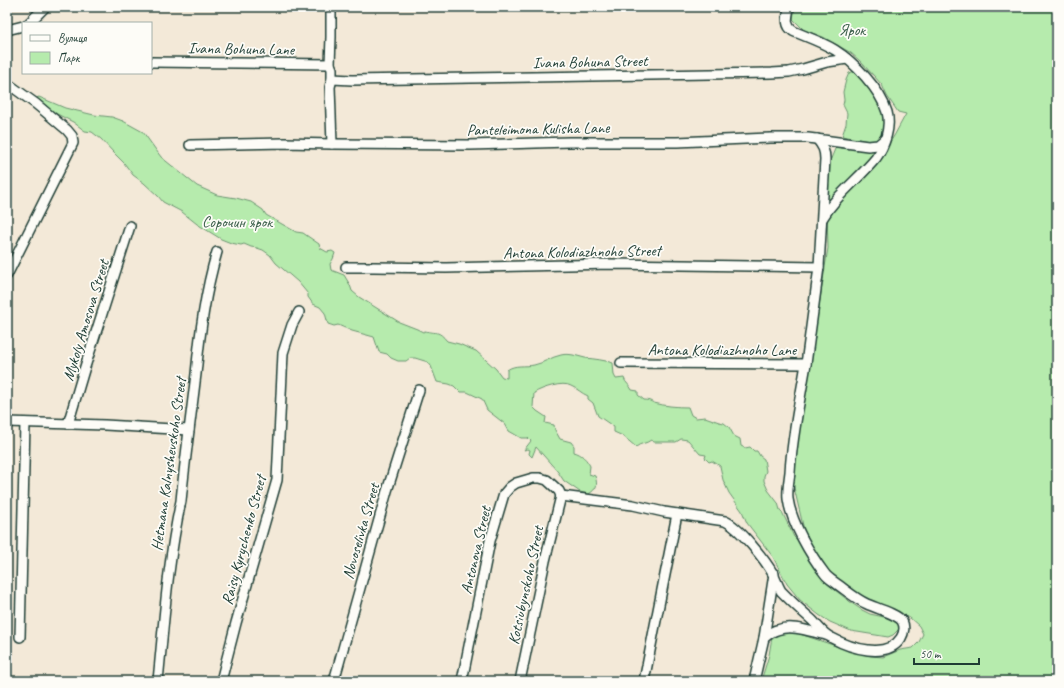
<svg xmlns="http://www.w3.org/2000/svg" width="1064" height="688" font-family="Caveat,sans-serif">
	<style>
		.green { fill: #b6ebad; stroke: #6a9470 }
		.lines { fill: none; stroke-linecap: round; stroke-linejoin: round }
		.minor-casing { stroke: #1f3d34; stroke-width: 12 }
		.minor { stroke: #fdfcf7; stroke-width: 9 }
		.labels { text-anchor: middle; stroke-width: 3.5; stroke-linejoin: round; paint-order: stroke }
		.park-label { font-size: 16px; fill: #3d604c; stroke: #fdfcf7 }
		.street-label { font-size: 16px; fill: #1f3d34; stroke: #fdfcf7 }
	</style>
	<rect width="100%" height="100%" fill="#f3e9d8"/>
	<filter id="ink" filterUnits="userSpaceOnUse"><feTurbulence type="fractalNoise" baseFrequency=".025" numOctaves="2"/><feDisplacementMap in="SourceGraphic" scale="8" xChannelSelector="R" yChannelSelector="G"/><feConvolveMatrix kernelMatrix="1 2 1 2 8 2 1 2 1" color-interpolation-filters="sRGB"/></filter>
	<g filter="url(#ink)">
		<g class="green">
			<path d="M795,7H1057V681H761L769,655L772,637C780,633 788,633 797,633L854,652L871,656L883,657L900,650L913,648L919,642L923,634L919,626L910,618L868,602L829,572L813,548L805,534L792,479L828,248L826,171L837,144L888,145L894,136L906,114L898,112L887,96L882,85L874,76L860,61L851,53L823,37L804,30L793,19Z"/>
			<path d="M855,71L871,88L883,111L886,124L880,141L874,142L842,136L846,124L847,113L843,105L844,100L843,92L846,80L849,73Z"/>
			<path d="M39,97L65,108L94,115L112,117L123,121L143,132L161,157L197,186L217,195L236,198L251,202L263,210L266,215L296,232L303,233L319,244L320,248L327,252L332,251L335,253L333,259L330,264L331,270L344,275L350,285L352,291L359,297L399,322L417,329L423,332L425,331C438,334 438,330 447,341L459,344L466,347L476,351L496,369L502,377L507,378V370C515,364 525,367 534,365C544,363 551,357 561,355C569,353 577,356 585,358C595,359 604,360 613,363L614,375L616,379L624,378C625,383 630,385 632,390L638,391V395L644,400C649,400 650,401 654,403C665,406 677,407 688,407L691,415L696,418L705,417L719,422L724,423L729,427L734,436L740,439L741,446L745,448L750,447L754,451H757L760,456L764,459L766,471L764,476V481L768,490L778,503L780,510L782,512L784,516L794,537L801,544L826,583L853,604L862,610L870,614L893,619L897,622L899,626V629L893,635L888,637L851,631L830,622L819,615L800,600L787,584L773,557L747,523L742,511L729,493L723,480L720,466L712,461L709,462L705,458L706,455L700,454L688,440L681,439L676,442H654L651,440C646,444 640,443 636,447L623,436L614,432V427L598,416L593,403L588,399V396C581,393 578,389 571,386C563,381 542,388 534,393L533,407L537,411L546,417L545,423L554,425L555,430L560,439L571,442L574,446V452C582,454 587,460 590,466L589,474L595,476C598,486 597,488 589,494L580,492L564,481L558,472L536,447L532,457L529,454L530,450L528,449L524,450L531,441L528,438H521L509,431L505,424L487,410L482,399L467,392H460L454,386L449,384L437,382L431,366L428,362L415,358H410L406,361H398L391,358L387,354L379,352L374,337L352,331L338,325L334,326L328,324L325,313L320,307L313,304L308,297V294L298,282L276,263L270,255L263,250L257,248L251,247L244,244L241,245L231,243L221,239L197,224L182,212L163,202L158,196L144,183L133,175L124,163L113,152L101,139L92,132L85,131L73,122L55,113L36,98Z"/>
		</g>
		<g class="lines">
			<defs>
				<g id="minor">
					<path d="M331,7V37L330,64L332,69V79L330,87L332,144"/>
					<path d="M789,7C788,16 784,25 793,31C807,37 822,42 835,50C854,62 880,89 887,112C891,126 885,146 876,158C859,179 836,195 822,219"/>
					<path d="M29,23L45,7"/>
					<path d="M7,30L23,26"/>
					<path d="M151,62L330,64"/>
					<path d="M332,79L352,80L772,73L789,72L803,69L827,62L847,59"/>
					<path d="M7,83L36,104L67,130L72,136L73,143L7,275"/>
					<path d="M190,145L285,143L332,144L470,145L569,142H677L771,138H808L868,146L878,145L885,139"/>
					<path d="M346,267H374L446,268L611,264L819,267"/>
					<path d="M806,364L819,267L825,159C825,151 823,146 817,139"/>
					<path d="M7,422L105,425L189,430"/>
					<path d="M68,424L84,370L130,226"/>
					<path d="M561,496L633,505L664,512L725,521C739,527 766,561 773,574C776,580 778,586 781,591C783,593 785,595 787,597C795,605 804,613 812,620C819,627 823,634 832,638C850,648 887,660 901,638C904,633 905,626 902,621C897,614 876,608 867,604C856,599 847,591 837,584C833,581 828,578 825,574C811,556 791,522 788,499C787,490 789,481 790,472C792,436 800,400 806,364L621,363"/>
					<path d="M20,637L25,423"/>
					<path d="M764,638C768,635 772,631 777,630C793,624 811,632 826,635"/>
					<path d="M158,681C164,621 168,560 181,501C185,459 191,416 196,374C200,333 205,292 217,252"/>
					<path d="M221,681L236,623L277,480L283,353L292,325L299,312"/>
					<path d="M334,681L387,491L419,390"/>
					<path d="M462,681L490,541L504,494L510,487L516,483L533,478H540L547,480L559,491L561,496"/>
					<path d="M520,681L545,561L561,496"/>
					<path d="M644,681L677,514"/>
					<path d="M754,681L764,638L774,574"/>
				</g>
			</defs>
			<use href="#minor" class="minor-casing"/>
			<use href="#minor" class="minor"/>
		</g>
	</g>
	<g class="labels">
		<g class="park-label">
			<text x="852" y="35">Ярок</text>
			<text x="237" y="227">Сорочин ярок</text>
		</g>
		<g class="street-label">
			<text transform="translate(241 48) rotate(1)" y="6">Ivana Bohuna Lane</text>
			<text transform="translate(590 61) rotate(-1)" y="6">Ivana Bohuna Street</text>
			<text transform="translate(538 128) rotate(-1)" y="6">Panteleimona Kulisha Lane</text>
			<text transform="translate(582 251) rotate(-1)" y="6">Antona Kolodiazhnoho Street</text>
			<text transform="translate(85 320) rotate(-73)" y="6">Mykoly Amosova Street</text>
			<text x="722" y="355">Antona Kolodiazhnoho Lane</text>
			<text transform="translate(168 464) rotate(-82)" y="6">Hetmana Kalnyshevskoho Street</text>
			<text transform="translate(360 531) rotate(-74)" y="6">Novoselivka Street</text>
			<text transform="translate(243 540) rotate(-75)" y="6">Raisy Kyrychenko Street</text>
			<text transform="translate(475 550) rotate(-77)" y="6">Antonova Street</text>
			<text transform="translate(525 585) rotate(-78)" y="6">Kotsiubynskoho Street</text>
		</g>
	</g>
	<rect width="1064" height="688" fill="none" stroke="#fdfcf7" stroke-width="24"/>
	<rect x="12" y="12" width="1040" height="664" fill="none" stroke="#1f3d34" stroke-width="1.5" filter="url(#ink)"/>
	<rect x="22" y="22" width="130" height="52" fill="#fdfcf7" stroke="#a4b0a9"/>
	<rect x="30" y="35" width="20" height="6" fill="#fdfcf7" stroke="#a4b0a9"/>
	<text x="58" y="42" font-size="12" fill="#1f3d34">Вулиця</text>
	<rect x="30" y="52" width="20" height="12" fill="#b6ebad" stroke="#a4b0a9"/>
	<text x="58" y="62" font-size="12" fill="#1f3d34">Парк</text>
	<path d="M914 658v6h65v-6" fill="none" stroke="#1f3d34" stroke-width="2"/>
	<text x="920" y="658" font-size="12" fill="#1f3d34" stroke="#fdfcf7" stroke-width="3" paint-order="stroke">50 m</text>
</svg>
